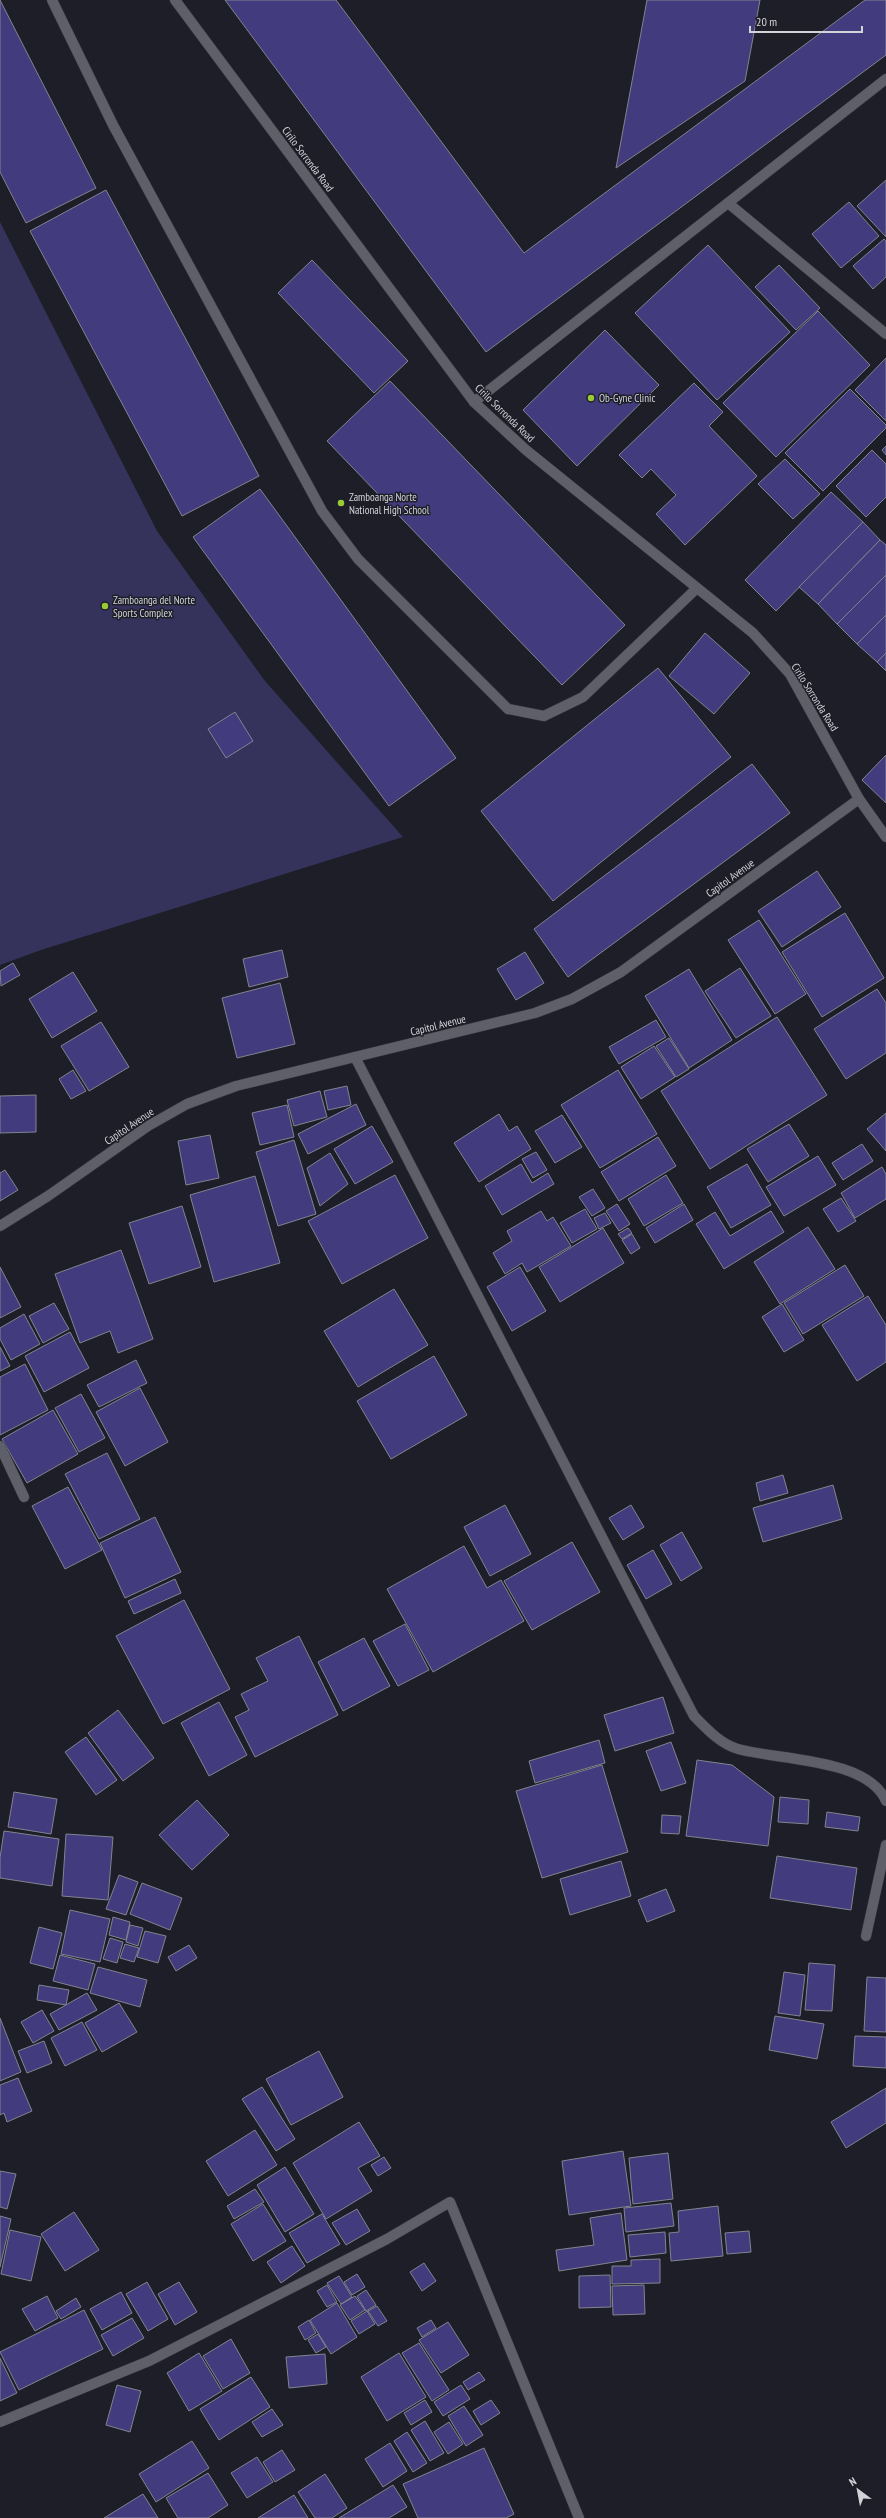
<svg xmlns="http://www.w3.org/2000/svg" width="886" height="2518" font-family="'PT Sans Narrow',sans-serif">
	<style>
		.green { fill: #35325b }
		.building { fill: #423b7d; stroke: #83838f }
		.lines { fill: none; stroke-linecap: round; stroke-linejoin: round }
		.minor-casing { stroke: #393940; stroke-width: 11 }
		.minor { stroke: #5f5f6a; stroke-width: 10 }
		.poi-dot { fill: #99cb36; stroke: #1e1e28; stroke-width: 1.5 }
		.labels { text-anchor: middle; stroke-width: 3; stroke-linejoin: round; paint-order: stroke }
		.street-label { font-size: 11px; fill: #d3d3da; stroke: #1e1e28 }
		.poi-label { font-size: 11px; fill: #d3d3da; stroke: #1e1e28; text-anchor: start }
	</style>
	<rect width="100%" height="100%" fill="#1e1e28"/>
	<path class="green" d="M0,222L157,531L265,681L403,837L41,950L0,965Z"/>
	<g class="building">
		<path d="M0,0L96,188L26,223L0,172Z"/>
		<path d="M225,0H336L524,253L865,0H886V55L486,352Z"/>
		<path d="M647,0H760L745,81L616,168Z"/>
		<path d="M886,180V237L857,206Z"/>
		<path d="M106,190L259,476L182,516L30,231Z"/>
		<path d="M849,202L879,236L841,268L812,234Z"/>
		<path d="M884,239L886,241V277L873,289L853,266Z"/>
		<path d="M708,245L790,332L717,400L635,313Z"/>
		<path d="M312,260L408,361L374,393L278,293Z"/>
		<path d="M779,265L820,308L796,330L755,287Z"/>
		<path d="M818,311L870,365L776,457L723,403Z"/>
		<path d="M605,330L659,385L577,466L523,410Z"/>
		<path d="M886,358V421L855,390Z"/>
		<path d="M390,381L625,625L562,685L327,441Z"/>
		<path d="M694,383L723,412L709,426L757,476L685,545L656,514L676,495L651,469L642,478L619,455Z"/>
		<path d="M850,389L886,425V428L823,491L785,453Z"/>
		<path d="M886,446V455L882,450Z"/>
		<path d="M872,450L886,464V497L866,517L836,486Z"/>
		<path d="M785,459L820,494L793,519L758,484Z"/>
		<path d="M260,489L456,758L389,806L193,537Z"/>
		<path d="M831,492L863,522L776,611L745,580Z"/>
		<path d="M863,522L880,540L818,604L799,587Z"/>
		<path d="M880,540L886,545V575L837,624L818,604Z"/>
		<path d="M886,575V615L857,644L837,624Z"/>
		<path d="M886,615V653L877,662L857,644Z"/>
		<path d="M705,633L750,673L714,714L669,676Z"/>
		<path d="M886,653V671L877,662Z"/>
		<path d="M658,668L731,757L553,901L481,811Z"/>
		<path d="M235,712L253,741L226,758L208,729Z"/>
		<path d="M886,755V803L862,780Z"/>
		<path d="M752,764L790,813L568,977L534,929Z"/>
		<path d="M817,871L841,907L782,947L758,911Z"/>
		<path d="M845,913L884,978L822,1017L782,952Z"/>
		<path d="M759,920L806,994L775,1014L728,940Z"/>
		<path d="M282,950L288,977L249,987L243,959Z"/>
		<path d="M525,952L544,983L516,1000L497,969Z"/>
		<path d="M13,963L20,975L1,986L0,971Z"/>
		<path d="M740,968L771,1016L736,1038L705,991Z"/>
		<path d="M689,969L732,1040L689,1068L645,996Z"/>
		<path d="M73,972L97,1011L52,1038L29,999Z"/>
		<path d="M280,983L295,1044L237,1058L222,998Z"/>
		<path d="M877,989L886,1003V1053L846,1079L814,1029Z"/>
		<path d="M777,1017L827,1095L710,1169L661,1091Z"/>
		<path d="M656,1020L666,1037L619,1064L609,1047Z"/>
		<path d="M101,1022L129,1067L89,1091L61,1046Z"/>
		<path d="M669,1038L689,1069L676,1077L656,1046Z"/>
		<path d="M654,1046L675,1077L641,1099L621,1067Z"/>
		<path d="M73,1070L86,1091L71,1099L59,1079Z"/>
		<path d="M618,1070L657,1134L600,1168L561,1105Z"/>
		<path d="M347,1086L351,1105L328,1110L324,1091Z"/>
		<path d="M320,1091L327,1117L294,1126L287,1100Z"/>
		<path d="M36,1095V1132L0,1133V1096Z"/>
		<path d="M356,1104L366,1125L308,1154L298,1134Z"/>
		<path d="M287,1105L294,1137L260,1145L252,1113Z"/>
		<path d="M886,1113V1151L867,1129Z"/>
		<path d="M499,1114L509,1131L517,1126L531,1149L479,1182L454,1143Z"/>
		<path d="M562,1115L582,1147L555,1163L535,1131Z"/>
		<path d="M789,1124L809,1156L768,1182L747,1149Z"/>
		<path d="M372,1126L393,1162L355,1184L334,1149Z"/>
		<path d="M210,1135L219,1178L186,1185L178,1141Z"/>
		<path d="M658,1137L676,1166L619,1201L601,1172Z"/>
		<path d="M294,1140L316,1214L278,1226L256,1152Z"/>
		<path d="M862,1144L873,1161L843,1180L832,1163Z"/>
		<path d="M536,1152L547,1170L533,1178L522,1159Z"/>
		<path d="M330,1153L348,1184L320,1206L307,1168Z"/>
		<path d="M818,1156L836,1185L784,1216L766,1187Z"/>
		<path d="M521,1164L532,1183L548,1173L554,1184L502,1215L485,1186Z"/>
		<path d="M747,1164L771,1205L731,1228L707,1187Z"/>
		<path d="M882,1167L886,1174V1199L855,1218L841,1193Z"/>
		<path d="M5,1170L18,1190L0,1201V1173Z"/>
		<path d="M395,1175L428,1238L342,1284L308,1221Z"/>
		<path d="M666,1175L683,1203L644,1226L628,1199Z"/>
		<path d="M255,1176L280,1263L214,1282L190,1195Z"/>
		<path d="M593,1189L605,1208L592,1216L579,1197Z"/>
		<path d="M841,1198L856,1221L838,1232L823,1209Z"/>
		<path d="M617,1204L630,1224L619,1231L606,1211Z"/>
		<path d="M684,1204L693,1220L655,1243L646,1228Z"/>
		<path d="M182,1206L201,1267L149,1284L129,1223Z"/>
		<path d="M585,1209L597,1229L572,1243L560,1223Z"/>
		<path d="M541,1211L547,1221L553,1217L571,1246L527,1272L522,1263L505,1274L493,1253L512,1241L507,1231Z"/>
		<path d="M771,1211L784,1232L724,1269L696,1224L715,1212L730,1236Z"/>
		<path d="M605,1213L611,1223L599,1229L594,1218Z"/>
		<path d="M808,1227L835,1269L780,1304L754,1262Z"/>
		<path d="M603,1228L624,1263L560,1302L539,1267Z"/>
		<path d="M628,1228L632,1233L622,1239L618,1234Z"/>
		<path d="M632,1234L640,1248L631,1254L622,1240Z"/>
		<path d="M121,1250L153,1339L118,1353L110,1331L80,1343L55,1274Z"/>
		<path d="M845,1265L864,1296L803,1334L784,1303Z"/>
		<path d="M0,1267L21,1307L0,1318Z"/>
		<path d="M520,1267L546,1311L512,1331L487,1287Z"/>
		<path d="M394,1289L428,1345L358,1387L324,1331Z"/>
		<path d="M868,1296L886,1325V1362L857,1381L822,1325Z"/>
		<path d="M54,1303L69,1329L43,1343L29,1316Z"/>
		<path d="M782,1304L804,1340L784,1352L762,1317Z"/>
		<path d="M24,1314L40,1344L11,1360L0,1339V1328Z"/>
		<path d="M70,1332L89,1368L44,1392L25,1356Z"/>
		<path d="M0,1347L10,1366L0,1371Z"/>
		<path d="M434,1356L467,1415L391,1459L357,1401Z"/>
		<path d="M136,1360L147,1383L99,1407L87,1385Z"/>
		<path d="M25,1364L48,1410L0,1435V1377Z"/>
		<path d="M140,1388L168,1442L125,1466L96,1412Z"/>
		<path d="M81,1394L105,1438L79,1452L55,1408Z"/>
		<path d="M53,1410L78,1454L27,1483L2,1439Z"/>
		<path d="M107,1453L140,1519L99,1539L65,1474Z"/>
		<path d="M783,1475L788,1493L760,1501L756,1483Z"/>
		<path d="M833,1485L842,1519L763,1542L753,1508Z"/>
		<path d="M68,1487L102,1550L65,1569L32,1506Z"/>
		<path d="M505,1505L531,1554L490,1576L464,1527Z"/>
		<path d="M631,1505L644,1527L623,1540L609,1518Z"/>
		<path d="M155,1517L181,1572L125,1598L100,1543Z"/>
		<path d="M682,1532L702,1568L681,1581L660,1545Z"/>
		<path d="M572,1542L600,1592L532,1630L504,1581Z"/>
		<path d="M464,1546L487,1588L501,1580L524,1621L433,1672L387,1589Z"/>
		<path d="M653,1550L672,1584L646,1599L627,1565Z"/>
		<path d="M175,1579L181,1593L134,1614L128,1601Z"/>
		<path d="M184,1600L230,1689L163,1724L116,1636Z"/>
		<path d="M405,1624L429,1670L398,1686L373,1641Z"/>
		<path d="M299,1636L338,1715L255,1757L235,1717L249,1710L241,1694L268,1681L256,1658Z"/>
		<path d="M364,1638L390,1686L343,1711L318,1662Z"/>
		<path d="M663,1697L674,1733L615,1751L604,1715Z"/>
		<path d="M219,1702L247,1755L209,1776L181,1723Z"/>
		<path d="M118,1710L154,1758L123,1781L88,1733Z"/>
		<path d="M86,1737L117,1780L96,1795L65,1752Z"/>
		<path d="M599,1740L605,1763L535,1783L529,1761Z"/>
		<path d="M671,1742L686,1783L661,1791L646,1751Z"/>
		<path d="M697,1760L732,1765L774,1797L768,1846L686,1836Z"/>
		<path d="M602,1765L628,1852L542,1878L516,1791Z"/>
		<path d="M14,1792L57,1799L51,1834L8,1827Z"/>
		<path d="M780,1797L809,1800L808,1824L778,1822Z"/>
		<path d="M197,1800L229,1835L192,1870L159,1835Z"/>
		<path d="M827,1812L860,1817L858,1831L825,1827Z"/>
		<path d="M662,1815L681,1816L679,1834L661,1833Z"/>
		<path d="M4,1831L59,1839L52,1886L0,1878V1858Z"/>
		<path d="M66,1834L113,1837L108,1900L62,1896Z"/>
		<path d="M777,1856L857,1868L851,1910L770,1898Z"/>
		<path d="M621,1861L631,1896L570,1915L560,1879Z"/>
		<path d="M119,1875L138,1882L126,1915L106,1909Z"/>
		<path d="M142,1883L182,1898L170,1930L130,1914Z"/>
		<path d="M666,1889L675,1911L647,1922L638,1900Z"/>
		<path d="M70,1910L110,1919L100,1962L61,1954Z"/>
		<path d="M113,1917L130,1922L126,1940L109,1935Z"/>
		<path d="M130,1925L143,1928L138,1946L126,1942Z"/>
		<path d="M39,1927L62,1933L53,1969L30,1963Z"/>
		<path d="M145,1931L166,1936L158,1963L137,1957Z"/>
		<path d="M110,1938L123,1942L117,1963L103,1959Z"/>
		<path d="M125,1944L139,1948L134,1962L120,1958Z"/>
		<path d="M189,1945L197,1958L176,1971L168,1957Z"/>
		<path d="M60,1955L95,1964L88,1990L53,1981Z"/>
		<path d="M809,1963L835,1965L832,2011L805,2010Z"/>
		<path d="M98,1967L147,1980L140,2007L90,1993Z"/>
		<path d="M784,1972L805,1975L800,2016L778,2013Z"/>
		<path d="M867,1977L886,1978V2032L864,2031Z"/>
		<path d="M39,1985L69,1990L66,2005L37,2000Z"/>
		<path d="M87,1993L97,2010L59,2030L50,2014Z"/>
		<path d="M119,2003L137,2032L102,2052L85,2023Z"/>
		<path d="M42,2010L54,2031L33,2043L21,2022Z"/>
		<path d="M775,2016L824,2024L817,2059L769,2050Z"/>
		<path d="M0,2018L21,2072L0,2081Z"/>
		<path d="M82,2022L97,2050L65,2066L51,2038Z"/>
		<path d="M855,2036L886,2037V2068L853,2066Z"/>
		<path d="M44,2041L52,2063L27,2073L18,2051Z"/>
		<path d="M319,2051L343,2097L291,2125L266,2079Z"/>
		<path d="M18,2078L32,2111L7,2122L4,2113L0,2115V2085Z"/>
		<path d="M262,2087L295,2139L276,2151L242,2099Z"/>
		<path d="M886,2088V2123L846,2148L831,2122Z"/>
		<path d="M359,2122L380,2156L358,2168L372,2191L326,2219L293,2163Z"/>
		<path d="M255,2130L277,2165L228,2196L206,2161Z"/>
		<path d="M623,2151L631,2206L569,2215L562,2161Z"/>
		<path d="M668,2153L673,2199L633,2204L629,2158Z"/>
		<path d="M384,2157L391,2168L378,2176L371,2165Z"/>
		<path d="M285,2167L314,2214L285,2232L257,2185Z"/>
		<path d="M0,2171L16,2174L7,2209L0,2207Z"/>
		<path d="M255,2189L264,2202L234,2219L227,2206Z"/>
		<path d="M671,2203L674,2226L626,2232L624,2208Z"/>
		<path d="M263,2204L286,2241L253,2261L231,2224Z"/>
		<path d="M718,2206L723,2256L671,2261L669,2233L679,2232L678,2211Z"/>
		<path d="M357,2209L370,2231L346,2245L332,2223Z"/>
		<path d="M74,2212L99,2250L65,2271L41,2234Z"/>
		<path d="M621,2213L627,2260L559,2271L556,2250L594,2245L590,2218Z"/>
		<path d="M322,2214L340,2244L307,2263L289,2233Z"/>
		<path d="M0,2216L11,2219L0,2267Z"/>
		<path d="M10,2230L41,2237L31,2281L1,2274Z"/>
		<path d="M749,2231L751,2252L727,2254L725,2233Z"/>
		<path d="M665,2232L666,2253L630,2257L628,2235Z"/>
		<path d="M292,2246L305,2266L281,2283L267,2262Z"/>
		<path d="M660,2259V2283L612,2284V2266H631V2260Z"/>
		<path d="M424,2263L436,2281L422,2291L410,2272Z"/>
		<path d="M357,2274L365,2287L352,2295L344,2282Z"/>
		<path d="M610,2275L611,2307L579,2308V2276Z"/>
		<path d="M339,2276L352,2297L341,2304L327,2283Z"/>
		<path d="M147,2282L168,2319L148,2331L126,2294Z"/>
		<path d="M179,2282L197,2312L175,2325L158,2294Z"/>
		<path d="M327,2285L337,2302L327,2307L317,2291Z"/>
		<path d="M644,2285L645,2314L613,2315L612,2286Z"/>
		<path d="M366,2290L376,2305L366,2311L357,2296Z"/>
		<path d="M121,2292L132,2313L102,2330L90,2309Z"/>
		<path d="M47,2296L58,2318L35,2331L22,2309Z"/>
		<path d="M355,2296L365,2310L350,2320L340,2305Z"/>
		<path d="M76,2298L81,2307L61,2319L56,2311Z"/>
		<path d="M337,2303L357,2337L331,2354L310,2320Z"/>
		<path d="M377,2306L387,2321L378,2326L368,2311Z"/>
		<path d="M84,2310L103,2349L19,2390L0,2352Z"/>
		<path d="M367,2311L375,2324L359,2334L351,2321Z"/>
		<path d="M132,2318L144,2338L113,2356L101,2335Z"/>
		<path d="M309,2320L316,2333L305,2340L298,2327Z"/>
		<path d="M431,2320L436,2328L422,2337L417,2328Z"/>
		<path d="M448,2322L469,2355L441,2373L419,2340Z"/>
		<path d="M318,2334L326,2347L316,2353L308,2340Z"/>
		<path d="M231,2339L250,2373L223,2389L203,2356Z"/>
		<path d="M419,2343L449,2390L432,2401L402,2353Z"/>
		<path d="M199,2353L222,2391L189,2411L167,2373Z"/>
		<path d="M399,2353L426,2397L387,2421L361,2377Z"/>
		<path d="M325,2354L327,2384L289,2388L286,2357Z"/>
		<path d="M0,2358L17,2393L0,2401Z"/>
		<path d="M479,2372L485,2380L468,2390L463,2382Z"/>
		<path d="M251,2377L270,2407L219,2440L200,2409Z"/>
		<path d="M117,2385L141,2391L130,2432L106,2425Z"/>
		<path d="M461,2385L470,2399L443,2416L434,2402Z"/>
		<path d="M425,2400L432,2412L411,2425L404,2413Z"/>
		<path d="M491,2400L500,2413L481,2425L473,2411Z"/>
		<path d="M464,2406L483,2435L466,2446L448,2416Z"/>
		<path d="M272,2409L283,2425L262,2437L252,2422Z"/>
		<path d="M425,2421L444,2453L430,2461L411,2430Z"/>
		<path d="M449,2422L463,2444L448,2454L434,2432Z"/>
		<path d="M407,2432L427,2463L413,2472L394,2441Z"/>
		<path d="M192,2441L209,2468L156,2502L139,2474Z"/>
		<path d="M390,2443L407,2471L383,2487L365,2459Z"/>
		<path d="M484,2448L514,2514L506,2518H418L403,2484Z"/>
		<path d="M282,2450L295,2470L275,2482L263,2462Z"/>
		<path d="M257,2457L273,2482L247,2498L231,2473Z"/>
		<path d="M208,2473L228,2505L208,2518H178L166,2498Z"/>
		<path d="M325,2474L347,2508L332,2518H315L298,2492Z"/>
		<path d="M393,2485L407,2507L389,2518H339Z"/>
		<path d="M143,2494L158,2518H104Z"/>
		<path d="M294,2495L308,2518H258Z"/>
	</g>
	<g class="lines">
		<defs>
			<g id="minor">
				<path d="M52,0L113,125L322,511L358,559L508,709L544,716L583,697L697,588"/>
				<path d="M175,0L474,402L526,450L753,633L790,674L859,799L886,837"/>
				<path d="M728,203L886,334"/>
				<path d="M474,402L886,79"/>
				<path d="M355,1057L694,1716C706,1728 720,1744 738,1749C777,1760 868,1758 886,1801"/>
				<path d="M0,1226L48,1196L148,1126L187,1104L236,1086L535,1013L572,999L621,972L859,799"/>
				<path d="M0,1446L24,1497"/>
				<path d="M866,1936L886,1845"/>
				<path d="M0,2422L149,2361L387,2239L450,2202L579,2518"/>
			</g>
		</defs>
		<use href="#minor" class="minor-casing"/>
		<use href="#minor" class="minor"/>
	</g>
	<g class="poi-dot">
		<circle cx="591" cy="398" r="4"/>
		<circle cx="341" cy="503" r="4"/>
		<circle cx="105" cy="606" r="4"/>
	</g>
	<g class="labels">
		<g class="street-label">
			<text transform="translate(308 159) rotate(53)" y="4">Cirilo Sorronda Road</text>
			<text transform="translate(505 413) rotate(44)" y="4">Cirilo Sorronda Road</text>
			<text transform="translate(815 697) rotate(58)" y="4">Cirilo Sorronda Road</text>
			<text transform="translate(730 878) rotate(-36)" y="4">Capitol Avenue</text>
			<text transform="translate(438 1025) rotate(-14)" y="4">Capitol Avenue</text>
			<text transform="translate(129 1126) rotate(-34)" y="4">Capitol Avenue</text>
		</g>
		<g class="poi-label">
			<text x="599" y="402">Ob-Gyne Clinic</text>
			<text x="349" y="501">Zamboanga Norte<tspan x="349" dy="13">National High School</tspan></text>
			<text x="113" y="604">Zamboanga del Norte<tspan x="113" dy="13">Sports Complex</tspan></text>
		</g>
	</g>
	<g transform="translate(858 2490) rotate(328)" stroke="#1e1e28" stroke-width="3" paint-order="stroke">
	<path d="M0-3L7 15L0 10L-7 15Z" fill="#d3d3da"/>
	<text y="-6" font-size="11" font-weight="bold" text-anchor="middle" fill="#d3d3da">N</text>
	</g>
	<path d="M750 26v6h112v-6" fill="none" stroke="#d3d3da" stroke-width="2"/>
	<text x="756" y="26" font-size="12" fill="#d3d3da" stroke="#1e1e28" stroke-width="3" paint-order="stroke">20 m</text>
</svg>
